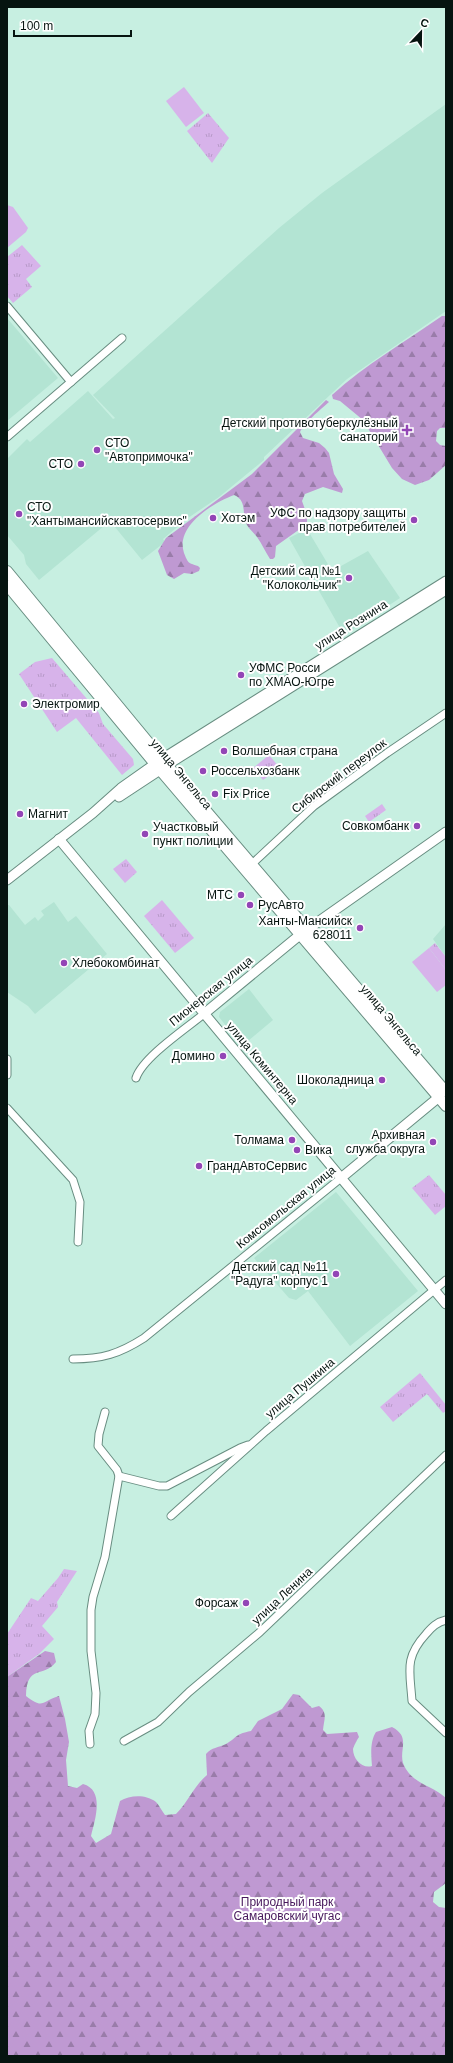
<svg xmlns="http://www.w3.org/2000/svg" width="453" height="2063" font-family="Helvetica,sans-serif">
	<style>
		.built { fill: #b3e4d3 }
		.grass { fill: url(#grass-tufts) }
		.forest { fill: url(#forest-firs) }
		.garden { fill: #d7b3ea }
		.lines { fill: none; stroke-linecap: round; stroke-linejoin: round }
		.street-casing { stroke: #688d81; stroke-width: 9 }
		.secondary-casing { stroke: #688d81; stroke-width: 11 }
		.primary-casing { stroke: #688d81; stroke-width: 12 }
		.street { stroke: #fff; stroke-width: 7 }
		.secondary { stroke: #fff; stroke-width: 9 }
		.primary { stroke: #fff; stroke-width: 10 }
		.poi-dot { fill: #9345b6; stroke: #fff; stroke-width: 1.5 }
		.labels { text-anchor: middle; stroke-width: 4; stroke-linejoin: round; paint-order: stroke }
		.poi-label { font-size: 12px; fill: #061410; stroke: #fff; text-anchor: start }
		.street-label { font-size: 12px; fill: #061410; stroke: #fff }
		.park-label { font-size: 12px; fill: #47185c; stroke: #fff }
	</style>
	<defs>
		<pattern id="grass-tufts" width="24" height="20" patternUnits="userSpaceOnUse"><rect width="24" height="20" fill="#d7b3ea"/><path d="M3 7l-1-3M5 7V3M7 7l1-3M15 17l-1-3M17 17v-4M19 17l1-3" fill="none" stroke="#b799c8"/></pattern>
		<pattern id="forest-firs" width="22" height="20" patternUnits="userSpaceOnUse"><rect width="22" height="20" fill="#bf99d2"/><path d="M5 1l3.5 6h-7zM16 11l3.5 6h-7z" fill="#997ca9"/></pattern>
	</defs>
	<rect width="100%" height="100%" fill="#c7efe1"/>
	<g class="built">
		<path d="M446,104V311L347,379L264,457V460L219,497L188,518L163,539L165,542L142,560L110,521L39,580L26,564L24,555L7,535V459L27,439L30,442L88,391L113,419L115,418L93,395L279,228L322,193Z"/>
		<path d="M7,318L58,378L7,421Z"/>
		<path d="M307,529L332,571L368,551L400,598L344,635L289,538Z"/>
		<path d="M54,902L68,922L76,916L107,954L35,1014L28,1006L7,992V905H9L25,925L35,917L38,921L44,915L41,911Z"/>
		<path d="M446,924V957L433,939Z"/>
		<path d="M249,989L273,1020L242,1046L219,1017L220,1012Z"/>
		<path d="M336,1192L418,1291L350,1346L308,1291L296,1300L289,1298L254,1258Z"/>
	</g>
	<g class="grass">
		<path d="M208,113L229,138L212,163L187,131Z"/>
		<path d="M22,245L41,266L26,279L32,287L13,303L7,296V257Z"/>
		<path d="M52,658L99,713L103,724L133,759L134,765L122,775L76,718L57,732L19,674L35,662Z"/>
		<path d="M269,755L280,768L263,780L253,768Z"/>
		<path d="M382,804L386,810L369,822L365,816Z"/>
		<path d="M126,859L137,872L125,883L113,869Z"/>
		<path d="M162,900L194,938L175,953L144,916Z"/>
		<path d="M435,943L446,957V970L429,948Z"/>
		<path d="M429,1175L446,1195V1206L435,1215L412,1188Z"/>
		<path d="M420,1373L446,1405V1411L443,1413L427,1394L393,1422L380,1407Z"/>
		<path d="M64,1569L77,1571L57,1602L58,1607L42,1626L54,1639L39,1654L7,1677V1634L31,1598L38,1601L58,1578Z"/>
	</g>
	<g class="forest">
		<path d="M442,316H446V428H440L437,431L436,441L440,445L446,446V465L429,480L415,485L402,479L392,468L363,420L340,401L333,399L332,395C366,364 405,342 442,316Z"/>
		<path d="M326,400L329,402C320,410 304,423 300,432L303,438L319,443L325,448L329,453L334,474L343,489L342,493L323,487L305,494L302,501L307,515V524L276,546L275,557L273,559H270C265,551 262,544 257,537C254,533 249,529 247,525C241,514 248,501 234,495C213,503 175,526 184,553C188,563 188,563 198,566L200,568L199,571L192,574L184,573L174,579L167,575L158,551L166,538L252,474Z"/>
		<path d="M45,1651L54,1653L56,1662C43,1679 27,1663 26,1696C44,1710 41,1701 59,1696L65,1719L69,1742L66,1760L68,1786L77,1788L83,1784C105,1790 95,1820 91,1836L96,1843L111,1834L120,1801C130,1795 146,1794 156,1802C159,1805 162,1811 165,1815L176,1814C189,1801 193,1787 207,1775L206,1754C212,1747 218,1748 226,1744C238,1737 235,1734 251,1731L258,1721L282,1709L293,1694L299,1695L312,1708L319,1706C328,1713 324,1719 323,1730L327,1734L357,1732L359,1737C357,1740 354,1745 353,1749C353,1759 362,1769 372,1766C371,1755 370,1741 376,1732L392,1727C411,1737 399,1749 403,1763C411,1784 432,1785 446,1798V1883L434,1892L433,1902L439,1907L446,1908V2056H7V1677Z"/>
	</g>
	<g class="garden">
		<path d="M184,87L204,113L186,127L166,101Z"/>
		<path d="M7,205L13,207L28,228L26,232L7,248Z"/>
		<path d="M429,948L446,970V985L437,992L412,962Z"/>
	</g>
	<g class="lines">
		<defs>
			<g id="street">
				<path d="M7,306L71,382"/>
				<path d="M7,437L122,338"/>
				<path d="M252,864L314,806L387,753L446,713"/>
				<path d="M7,1059V1075"/>
				<path d="M136,1078C143,1057 187,1028 205,1013"/>
				<path d="M7,1108L73,1180L80,1202L78,1242"/>
				<path d="M73,1359C102,1359 119,1354 144,1338L341,1178"/>
				<path d="M119,1476L159,1486H167L240,1448L248,1445"/>
				<path d="M171,1516L266,1431L446,1280"/>
				<path d="M446,1620C437,1622 432,1627 426,1634C404,1658 410,1671 412,1701L446,1733"/>
				<path d="M124,1741L158,1722L189,1692L260,1632L446,1455"/>
				<path d="M90,1744L89,1731L95,1714L96,1693L91,1651V1610L93,1597L105,1557L119,1476L117,1470L98,1446L99,1434L105,1412"/>
			</g>
			<g id="secondary">
				<path d="M162,759L446,581"/>
				<path d="M167,765L446,590"/>
				<path d="M119,797L160,770"/>
				<path d="M59,839L446,1304"/>
				<path d="M7,880L93,813L121,788L155,764"/>
				<path d="M308,929L446,832"/>
				<path d="M205,1013L301,934"/>
				<path d="M341,1178L439,1097"/>
			</g>
			<g id="primary">
				<path d="M7,571L167,765L446,1092"/>
				<path d="M7,585L160,770L446,1106"/>
			</g>
		</defs>
		<use href="#street" class="street-casing"/>
		<use href="#secondary" class="secondary-casing"/>
		<use href="#primary" class="primary-casing"/>
		<use href="#street" class="street"/>
		<use href="#secondary" class="secondary"/>
		<use href="#primary" class="primary"/>
	</g>
	<g class="poi-dot">
		<path d="M405 424h4v4h4v4h-4v4h-4v-4h-4v-4h4z"/>
		<circle cx="97" cy="450" r="4"/>
		<circle cx="81" cy="464" r="4"/>
		<circle cx="19" cy="514" r="4"/>
		<circle cx="213" cy="518" r="4"/>
		<circle cx="414" cy="520" r="4"/>
		<circle cx="349" cy="578" r="4"/>
		<circle cx="241" cy="675" r="4"/>
		<circle cx="24" cy="704" r="4"/>
		<circle cx="224" cy="751" r="4"/>
		<circle cx="203" cy="771" r="4"/>
		<circle cx="215" cy="794" r="4"/>
		<circle cx="20" cy="814" r="4"/>
		<circle cx="417" cy="826" r="4"/>
		<circle cx="145" cy="834" r="4"/>
		<circle cx="241" cy="895" r="4"/>
		<circle cx="250" cy="905" r="4"/>
		<circle cx="360" cy="928" r="4"/>
		<circle cx="64" cy="963" r="4"/>
		<circle cx="223" cy="1056" r="4"/>
		<circle cx="382" cy="1080" r="4"/>
		<circle cx="292" cy="1140" r="4"/>
		<circle cx="433" cy="1142" r="4"/>
		<circle cx="297" cy="1150" r="4"/>
		<circle cx="199" cy="1166" r="4"/>
		<circle cx="336" cy="1274" r="4"/>
		<circle cx="246" cy="1603" r="4"/>
	</g>
	<g class="labels">
		<g class="poi-label">
			<text x="398" y="427" text-anchor="end">Детский противотуберкулёзный<tspan x="398" dy="14">санаторий</tspan></text>
			<text x="105" y="447">СТО<tspan x="105" dy="14">"Автопримочка"</tspan></text>
			<text x="73" y="468" text-anchor="end">СТО</text>
			<text x="27" y="511">СТО<tspan x="27" dy="14">"Хантымансийскавтосервис"</tspan></text>
			<text x="406" y="517" text-anchor="end">УФС по надзору защиты<tspan x="406" dy="14">прав потребителей</tspan></text>
			<text x="221" y="522">Хотэм</text>
			<text x="341" y="575" text-anchor="end">Детский сад №1<tspan x="341" dy="14">"Колокольчик"</tspan></text>
			<text x="249" y="672">УФМС Росси<tspan x="249" dy="14">по ХМАО-Югре</tspan></text>
			<text x="32" y="708">Электромир</text>
			<text x="232" y="755">Волшебная страна</text>
			<text x="211" y="775">Россельхозбанк</text>
			<text x="223" y="798">Fix Price</text>
			<text x="28" y="818">Магнит</text>
			<text x="409" y="830" text-anchor="end">Совкомбанк</text>
			<text x="153" y="831">Участковый<tspan x="153" dy="14">пункт полиции</tspan></text>
			<text x="233" y="899" text-anchor="end">МТС</text>
			<text x="258" y="909">РусАвто</text>
			<text x="352" y="925" text-anchor="end">Ханты-Мансийск<tspan x="352" dy="14">628011</tspan></text>
			<text x="72" y="967">Хлебокомбинат</text>
			<text x="215" y="1060" text-anchor="end">Домино</text>
			<text x="374" y="1084" text-anchor="end">Шоколадница</text>
			<text x="425" y="1139" text-anchor="end">Архивная<tspan x="425" dy="14">служба округа</tspan></text>
			<text x="284" y="1144" text-anchor="end">Толмама</text>
			<text x="305" y="1154">Вика</text>
			<text x="207" y="1170">ГрандАвтоСервис</text>
			<text x="328" y="1271" text-anchor="end">Детский сад №11<tspan x="328" dy="14">"Радуга" корпус 1</tspan></text>
			<text x="238" y="1607" text-anchor="end">Форсаж</text>
		</g>
		<g class="street-label">
			<text transform="translate(351 625) rotate(-32)" y="4">улица Рознина</text>
			<text transform="translate(181 774) rotate(50)" y="4">улица Энгельса</text>
			<text transform="translate(339 776) rotate(-37)" y="4">Сибирский переулок</text>
			<text transform="translate(211 991) rotate(-39)" y="4">Пионерская улица</text>
			<text transform="translate(391 1020) rotate(50)" y="4">улица Энгельса</text>
			<text transform="translate(262 1063) rotate(50)" y="4">улица Коминтерна</text>
			<text transform="translate(286 1207) rotate(-39)" y="4">Комсомольская улица</text>
			<text transform="translate(300 1388) rotate(-40)" y="4">улица Пушкина</text>
			<text transform="translate(282 1596) rotate(-43)" y="4">улица Ленина</text>
		</g>
		<g class="park-label">
			<text x="287" y="1906">Природный парк<tspan x="287" dy="14">Самаровский чугас</tspan></text>
		</g>
	</g>
	<rect width="453" height="2063" fill="none" stroke="#061410" stroke-width="16"/>
	<g transform="translate(421 32) rotate(22)" stroke="#ffffff" stroke-width="3" paint-order="stroke">
	<path d="M0-3L7 15L0 10L-7 15Z" fill="#061410"/>
	<text y="-6" font-size="11" font-weight="bold" text-anchor="middle" fill="#061410">С</text>
	</g>
	<path d="M14 30v6h117v-6" fill="none" stroke="#061410" stroke-width="2"/>
	<text x="20" y="30" font-size="12" fill="#061410" stroke="#ffffff" stroke-width="3" paint-order="stroke">100 m</text>
</svg>
